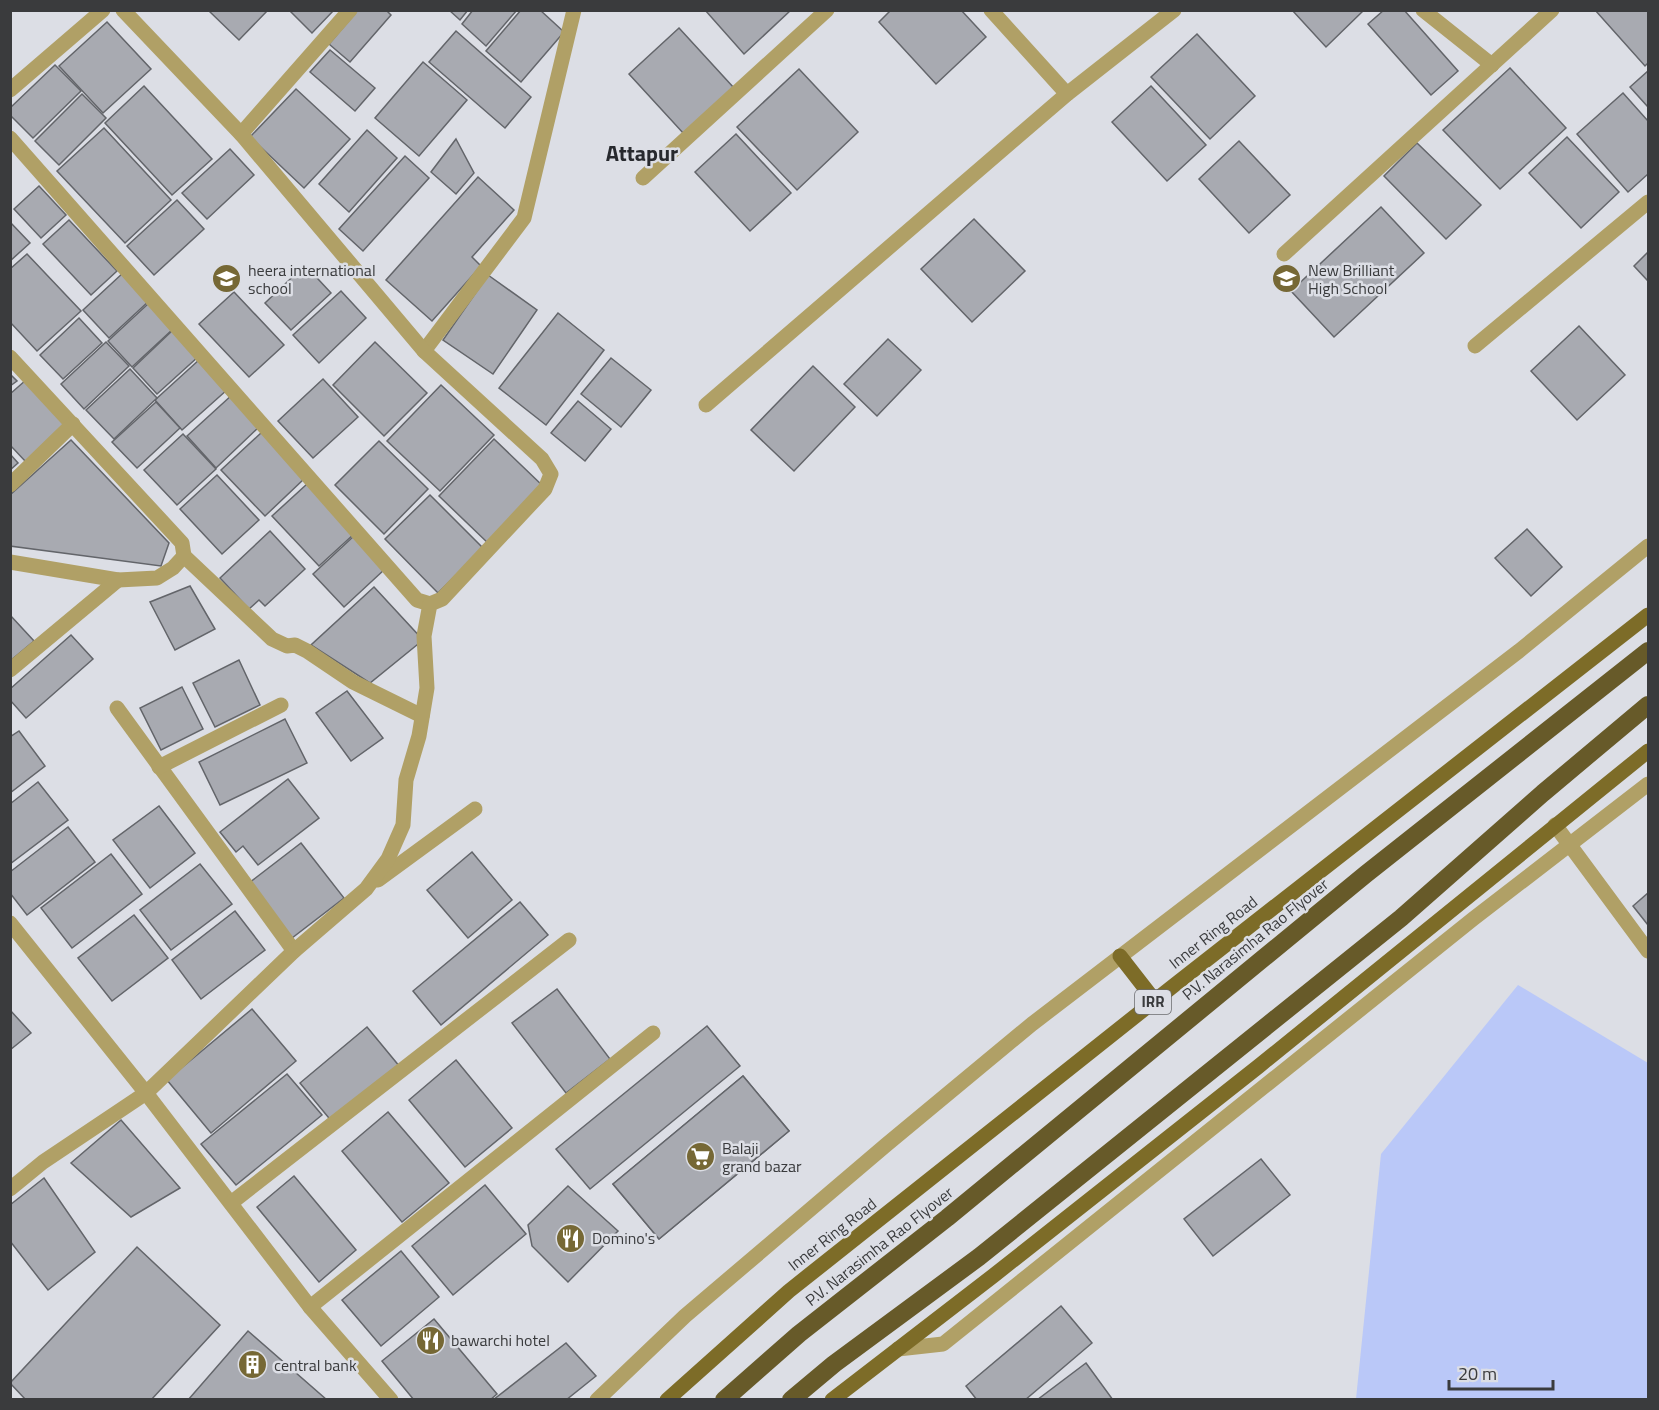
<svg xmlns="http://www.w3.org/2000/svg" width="1659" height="1410" font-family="'Titillium Web',sans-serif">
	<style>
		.green { fill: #bac8f8 }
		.building { fill: #a8aab1; stroke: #63656a; stroke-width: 1.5 }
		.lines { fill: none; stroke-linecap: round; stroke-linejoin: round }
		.minor { stroke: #b0a066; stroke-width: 15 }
		.major { stroke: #7d6c28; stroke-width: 15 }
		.highway { stroke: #675a29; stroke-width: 18 }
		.labels { text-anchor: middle; stroke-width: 5; stroke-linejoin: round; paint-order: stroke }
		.shield { fill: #dcdee5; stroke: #6b6c6f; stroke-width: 1.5 }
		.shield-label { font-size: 15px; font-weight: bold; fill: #3a3b3d }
		.poi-label { font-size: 16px; fill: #3a3b3d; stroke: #dcdee5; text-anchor: start }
		.street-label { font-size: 16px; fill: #3a3b3d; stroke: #dcdee5 }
		.district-label { font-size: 22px; font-weight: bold; fill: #27292e; stroke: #dcdee5 }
	</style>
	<rect width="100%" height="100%" fill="#dcdee5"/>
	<path class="green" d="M1518,985L1648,1063V1399H1356L1381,1154Z"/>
	<g class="building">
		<path d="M208,10H268L239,40Z"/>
		<path d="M289,10H334L312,33Z"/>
		<path d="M358,10H386L391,15L350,62L329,44Z"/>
		<path d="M449,10H468L460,20Z"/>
		<path d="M473,10H517L486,46L462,24Z"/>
		<path d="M521,10H540L564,32L521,82L486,51Z"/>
		<path d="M705,10H791L744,54Z"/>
		<path d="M891,10H961L986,37L936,84L879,22Z"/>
		<path d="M1292,10H1364L1326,47Z"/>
		<path d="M1384,10H1404L1458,71L1431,95L1368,24Z"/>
		<path d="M1595,10H1648V63L1645,66Z"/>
		<path d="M107,22L151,69L103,113L59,66Z"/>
		<path d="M679,28L734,88L684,134L629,74Z"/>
		<path d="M456,31L531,97L505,128L429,62Z"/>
		<path d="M1197,34L1255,96L1210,139L1151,77Z"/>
		<path d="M330,50L375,88L355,111L310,72Z"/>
		<path d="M423,62L467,100L419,156L375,118Z"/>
		<path d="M55,65L81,91L33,138L10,115V108Z"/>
		<path d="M1510,68L1566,128L1500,189L1443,130Z"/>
		<path d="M799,69L858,132L797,190L737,127Z"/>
		<path d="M1648,71V107L1630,87Z"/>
		<path d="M144,86L212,159L172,195L105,123Z"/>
		<path d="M1151,86L1206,145L1167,181L1112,122Z"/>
		<path d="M296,89L350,139L304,188L250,137Z"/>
		<path d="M1623,93L1648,121V174L1628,192L1577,134Z"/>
		<path d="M82,94L106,118L59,165L35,141Z"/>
		<path d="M104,128L171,200L125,243L57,171Z"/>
		<path d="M367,130L397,158L349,212L319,184Z"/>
		<path d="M736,134L791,193L750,231L695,172Z"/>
		<path d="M1567,137L1619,192L1581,228L1529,173Z"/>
		<path d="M456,139L474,173L456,194L431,172Z"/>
		<path d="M1239,141L1290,195L1249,233L1199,179Z"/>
		<path d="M1417,143L1481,205L1446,239L1384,176Z"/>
		<path d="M230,149L254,175L207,219L182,193Z"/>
		<path d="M405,156L429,178L363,251L339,229Z"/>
		<path d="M478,177L514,210L472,257L481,266L432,321L386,280Z"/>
		<path d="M39,186L66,215L41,238L14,209Z"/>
		<path d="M177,200L204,229L154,275L127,246Z"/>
		<path d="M1381,207L1424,253L1334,337L1291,291Z"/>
		<path d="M974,219L1025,271L972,322L921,269Z"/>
		<path d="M69,220L117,271L91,295L43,244Z"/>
		<path d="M10,222L30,243L10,261Z"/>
		<path d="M1648,252V281L1634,266Z"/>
		<path d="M27,254L81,311L37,351L10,322V269Z"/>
		<path d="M305,265L331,293L291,330L265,303Z"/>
		<path d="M124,272L150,300L109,338L83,310Z"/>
		<path d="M488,275L537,310L493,374L443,340Z"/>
		<path d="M341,291L366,318L319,363L293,335Z"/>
		<path d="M234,292L284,345L249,377L199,324Z"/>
		<path d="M149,303L173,329L132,367L108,341Z"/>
		<path d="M558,313L604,350L546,425L499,388Z"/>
		<path d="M79,318L102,343L63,379L40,355Z"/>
		<path d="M1579,326L1625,375L1577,420L1531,371Z"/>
		<path d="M174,329L199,356L157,394L133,368Z"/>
		<path d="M888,339L921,370L877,416L844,384Z"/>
		<path d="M106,342L129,366L84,409L61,384Z"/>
		<path d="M375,342L427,393L384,436L333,385Z"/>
		<path d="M611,358L651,390L621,427L581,394Z"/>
		<path d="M200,359L228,389L182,430L155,400Z"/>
		<path d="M813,366L855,407L794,471L751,430Z"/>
		<path d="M130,369L157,398L114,439L86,410Z"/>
		<path d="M10,374L17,381L10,386Z"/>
		<path d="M323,379L358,417L313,458L278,421Z"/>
		<path d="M26,380L67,424L26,462L10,445V394Z"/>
		<path d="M441,385L494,435L440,491L387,441Z"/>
		<path d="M233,394L261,425L216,468L187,436Z"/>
		<path d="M578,401L611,429L585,461L551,433Z"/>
		<path d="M156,402L180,428L137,468L112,442Z"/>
		<path d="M262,432L305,478L265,516L221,470Z"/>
		<path d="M183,434L216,469L177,505L144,470Z"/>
		<path d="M494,439L545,488L490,545L439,496Z"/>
		<path d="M71,440L169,543L161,566L10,546V495Z"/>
		<path d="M379,441L428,489L384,534L335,485Z"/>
		<path d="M10,454L18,463L10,470Z"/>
		<path d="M217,475L259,520L222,554L180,509Z"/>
		<path d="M307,484L354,534L319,566L272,516Z"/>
		<path d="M430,495L483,548L438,593L385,539Z"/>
		<path d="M1527,529L1562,567L1531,596L1495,558Z"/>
		<path d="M270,531L305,569L265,606L259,600L249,609L220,578Z"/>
		<path d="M355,535L385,569L344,607L313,574Z"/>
		<path d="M190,586L215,629L175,650L150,602Z"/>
		<path d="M374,587L423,640L370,683L311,645Z"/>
		<path d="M10,615L34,641L10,661Z"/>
		<path d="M71,635L93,659L26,718L10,700V689Z"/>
		<path d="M239,660L260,705L215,727L193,683Z"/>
		<path d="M182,687L203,729L161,750L140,708Z"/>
		<path d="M347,691L383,738L351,761L316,713Z"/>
		<path d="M285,719L307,763L220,805L199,762Z"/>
		<path d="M19,731L45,766L10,793V737Z"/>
		<path d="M288,779L319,818L258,865L243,846L236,852L220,832Z"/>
		<path d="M38,782L68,820L10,864V804Z"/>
		<path d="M159,806L195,853L150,888L113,840Z"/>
		<path d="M68,827L95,862L27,915L10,893V872Z"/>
		<path d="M301,843L344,898L292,938L249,883Z"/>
		<path d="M472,852L512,900L468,938L427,890Z"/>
		<path d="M111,854L142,894L72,948L41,908Z"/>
		<path d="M200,864L232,904L171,950L140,910Z"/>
		<path d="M1648,893V925L1633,906Z"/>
		<path d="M520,902L548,935L441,1025L413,991Z"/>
		<path d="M235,911L265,950L201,999L172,960Z"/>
		<path d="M134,915L168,958L112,1001L78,958Z"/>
		<path d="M557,989L610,1059L566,1093L512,1023Z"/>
		<path d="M252,1009L296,1061L211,1133L167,1080Z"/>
		<path d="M10,1010L31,1033L10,1050Z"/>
		<path d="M707,1026L740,1066L590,1189L556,1149Z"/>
		<path d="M367,1027L400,1067L333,1123L300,1083Z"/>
		<path d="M456,1060L512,1128L465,1167L409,1100Z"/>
		<path d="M287,1074L322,1115L236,1185L201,1144Z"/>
		<path d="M743,1076L789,1131L659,1239L613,1184Z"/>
		<path d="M743,1076L789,1131L659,1239L613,1184Z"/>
		<path d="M388,1112L449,1183L402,1222L342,1151Z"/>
		<path d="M121,1120L180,1188L131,1217L71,1163Z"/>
		<path d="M1261,1159L1290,1195L1213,1256L1184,1219Z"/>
		<path d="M294,1176L356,1250L319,1282L257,1207Z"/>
		<path d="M44,1178L95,1252L48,1290L10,1241V1205Z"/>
		<path d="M485,1185L526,1234L453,1295L412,1246Z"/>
		<path d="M568,1186L618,1231L568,1282L532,1246L528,1225Z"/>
		<path d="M137,1247L220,1325L151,1400H26L10,1383Z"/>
		<path d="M401,1251L439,1297L381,1346L342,1300Z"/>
		<path d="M1061,1306L1092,1343L1025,1400H977L966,1386Z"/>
		<path d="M434,1319L497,1394L490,1400H414L382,1361Z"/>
		<path d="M248,1331L327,1400H188Z"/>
		<path d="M566,1343L596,1376L566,1400H493Z"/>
		<path d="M1086,1363L1113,1400H1037Z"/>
	</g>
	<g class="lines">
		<g class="minor">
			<path d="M991,10L1067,94"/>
			<path d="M1423,10L1492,65"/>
			<path d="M10,90L103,10"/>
			<path d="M241,134L350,10"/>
			<path d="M10,138L417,600L430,604"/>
			<path d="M643,178L827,10"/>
			<path d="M1284,254L1552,10"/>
			<path d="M1475,346L1648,202"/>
			<path d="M424,351L524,218L574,10"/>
			<path d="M10,357L182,543L184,556L173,568L157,578L118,580L10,562"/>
			<path d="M706,405L1067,94L1174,10"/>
			<path d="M10,485L73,424"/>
			<path d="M184,556L272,639L287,646L295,645L307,651L353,682L422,716"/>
			<path d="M10,670L118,580"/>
			<path d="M117,708L294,951"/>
			<path d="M159,767L281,705"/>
			<path d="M1555,825L1648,951"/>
			<path d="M378,880L475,809"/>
			<path d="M10,923L146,1093L310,1307L391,1400"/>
			<path d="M10,1189L43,1162L146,1093L294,951L366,889L388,859L403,825L406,780L419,736L427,688L424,636L430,604L442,599L545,489L551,474L542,459L424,351L241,134L123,10"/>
			<path d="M231,1203L569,940"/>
			<path d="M310,1307L653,1033"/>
			<path d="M898,1349L943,1344L1473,919L1648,784"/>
			<path d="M597,1400L685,1316L886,1145L1032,1024L1519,651L1648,546"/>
		</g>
		<g class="major">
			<path d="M1120,956L1155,1001"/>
			<path d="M667,1400L789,1291L1172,987L1648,615"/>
			<path d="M832,1400L993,1276L1259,1066L1648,751"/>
		</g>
		<g class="highway">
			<path d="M724,1400L799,1334L947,1218L1366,874L1648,651"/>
			<path d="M791,1400L834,1364L979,1257L1401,918L1543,793L1648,705"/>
		</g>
	</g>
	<defs>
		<symbol id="university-disc" viewBox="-11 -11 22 22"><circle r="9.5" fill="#766835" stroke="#dcdee5"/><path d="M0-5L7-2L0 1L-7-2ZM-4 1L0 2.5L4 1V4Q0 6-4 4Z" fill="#fff"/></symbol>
		<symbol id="supermarket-disc" viewBox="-11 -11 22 22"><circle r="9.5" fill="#766835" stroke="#dcdee5"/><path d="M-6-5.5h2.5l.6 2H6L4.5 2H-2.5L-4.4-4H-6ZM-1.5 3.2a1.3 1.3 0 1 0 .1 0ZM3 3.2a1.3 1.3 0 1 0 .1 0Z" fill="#fff"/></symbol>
		<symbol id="restaurant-disc" viewBox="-11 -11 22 22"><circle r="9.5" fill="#766835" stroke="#dcdee5"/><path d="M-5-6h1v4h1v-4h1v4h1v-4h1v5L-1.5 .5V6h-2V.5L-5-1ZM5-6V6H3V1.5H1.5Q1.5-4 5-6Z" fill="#fff"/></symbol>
		<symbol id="building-disc" viewBox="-11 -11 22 22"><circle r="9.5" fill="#766835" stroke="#dcdee5"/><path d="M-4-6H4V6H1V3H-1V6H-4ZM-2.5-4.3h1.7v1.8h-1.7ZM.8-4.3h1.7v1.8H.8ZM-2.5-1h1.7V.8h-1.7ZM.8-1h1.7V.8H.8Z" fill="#fff"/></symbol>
	</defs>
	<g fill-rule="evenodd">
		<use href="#university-disc" x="210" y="262" width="33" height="33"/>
		<use href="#university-disc" x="1270" y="262" width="33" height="33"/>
		<use href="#supermarket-disc" x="684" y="1140" width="33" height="33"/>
		<use href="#restaurant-disc" x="554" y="1222" width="33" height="33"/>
		<use href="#restaurant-disc" x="414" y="1324" width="33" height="33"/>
		<use href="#building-disc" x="236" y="1348" width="33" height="33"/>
	</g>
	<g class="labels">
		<rect class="shield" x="1135" y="990" width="36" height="24" rx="4.5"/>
		<g class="shield-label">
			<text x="1153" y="1007">IRR</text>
		</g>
		<g class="poi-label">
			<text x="248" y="276">heera international<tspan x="248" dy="18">school</tspan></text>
			<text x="1308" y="276">New Brilliant<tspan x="1308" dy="18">High School</tspan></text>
			<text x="722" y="1154">Balaji<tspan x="722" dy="18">grand bazar</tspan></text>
			<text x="592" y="1244">Domino's</text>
			<text x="451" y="1346">bawarchi hotel</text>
			<text x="274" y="1371">central bank</text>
		</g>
		<g class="street-label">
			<text transform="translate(1213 932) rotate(-38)" y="6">Inner Ring Road</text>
			<text transform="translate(1255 939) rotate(-39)" y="6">P.V. Narasimha Rao Flyover</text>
			<text transform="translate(832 1234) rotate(-38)" y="6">Inner Ring Road</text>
			<text transform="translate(879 1246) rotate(-38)" y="6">P.V. Narasimha Rao Flyover</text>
		</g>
		<g class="district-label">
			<text x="642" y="161">Attapur</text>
		</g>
	</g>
	<rect width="1659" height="1410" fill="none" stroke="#3a3b3d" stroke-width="24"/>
	<path d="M1449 1380v9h104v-9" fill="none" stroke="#3a3b3d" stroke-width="3"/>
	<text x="1458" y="1380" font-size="18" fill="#3a3b3d" stroke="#dcdee5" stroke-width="4.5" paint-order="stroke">20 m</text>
</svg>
